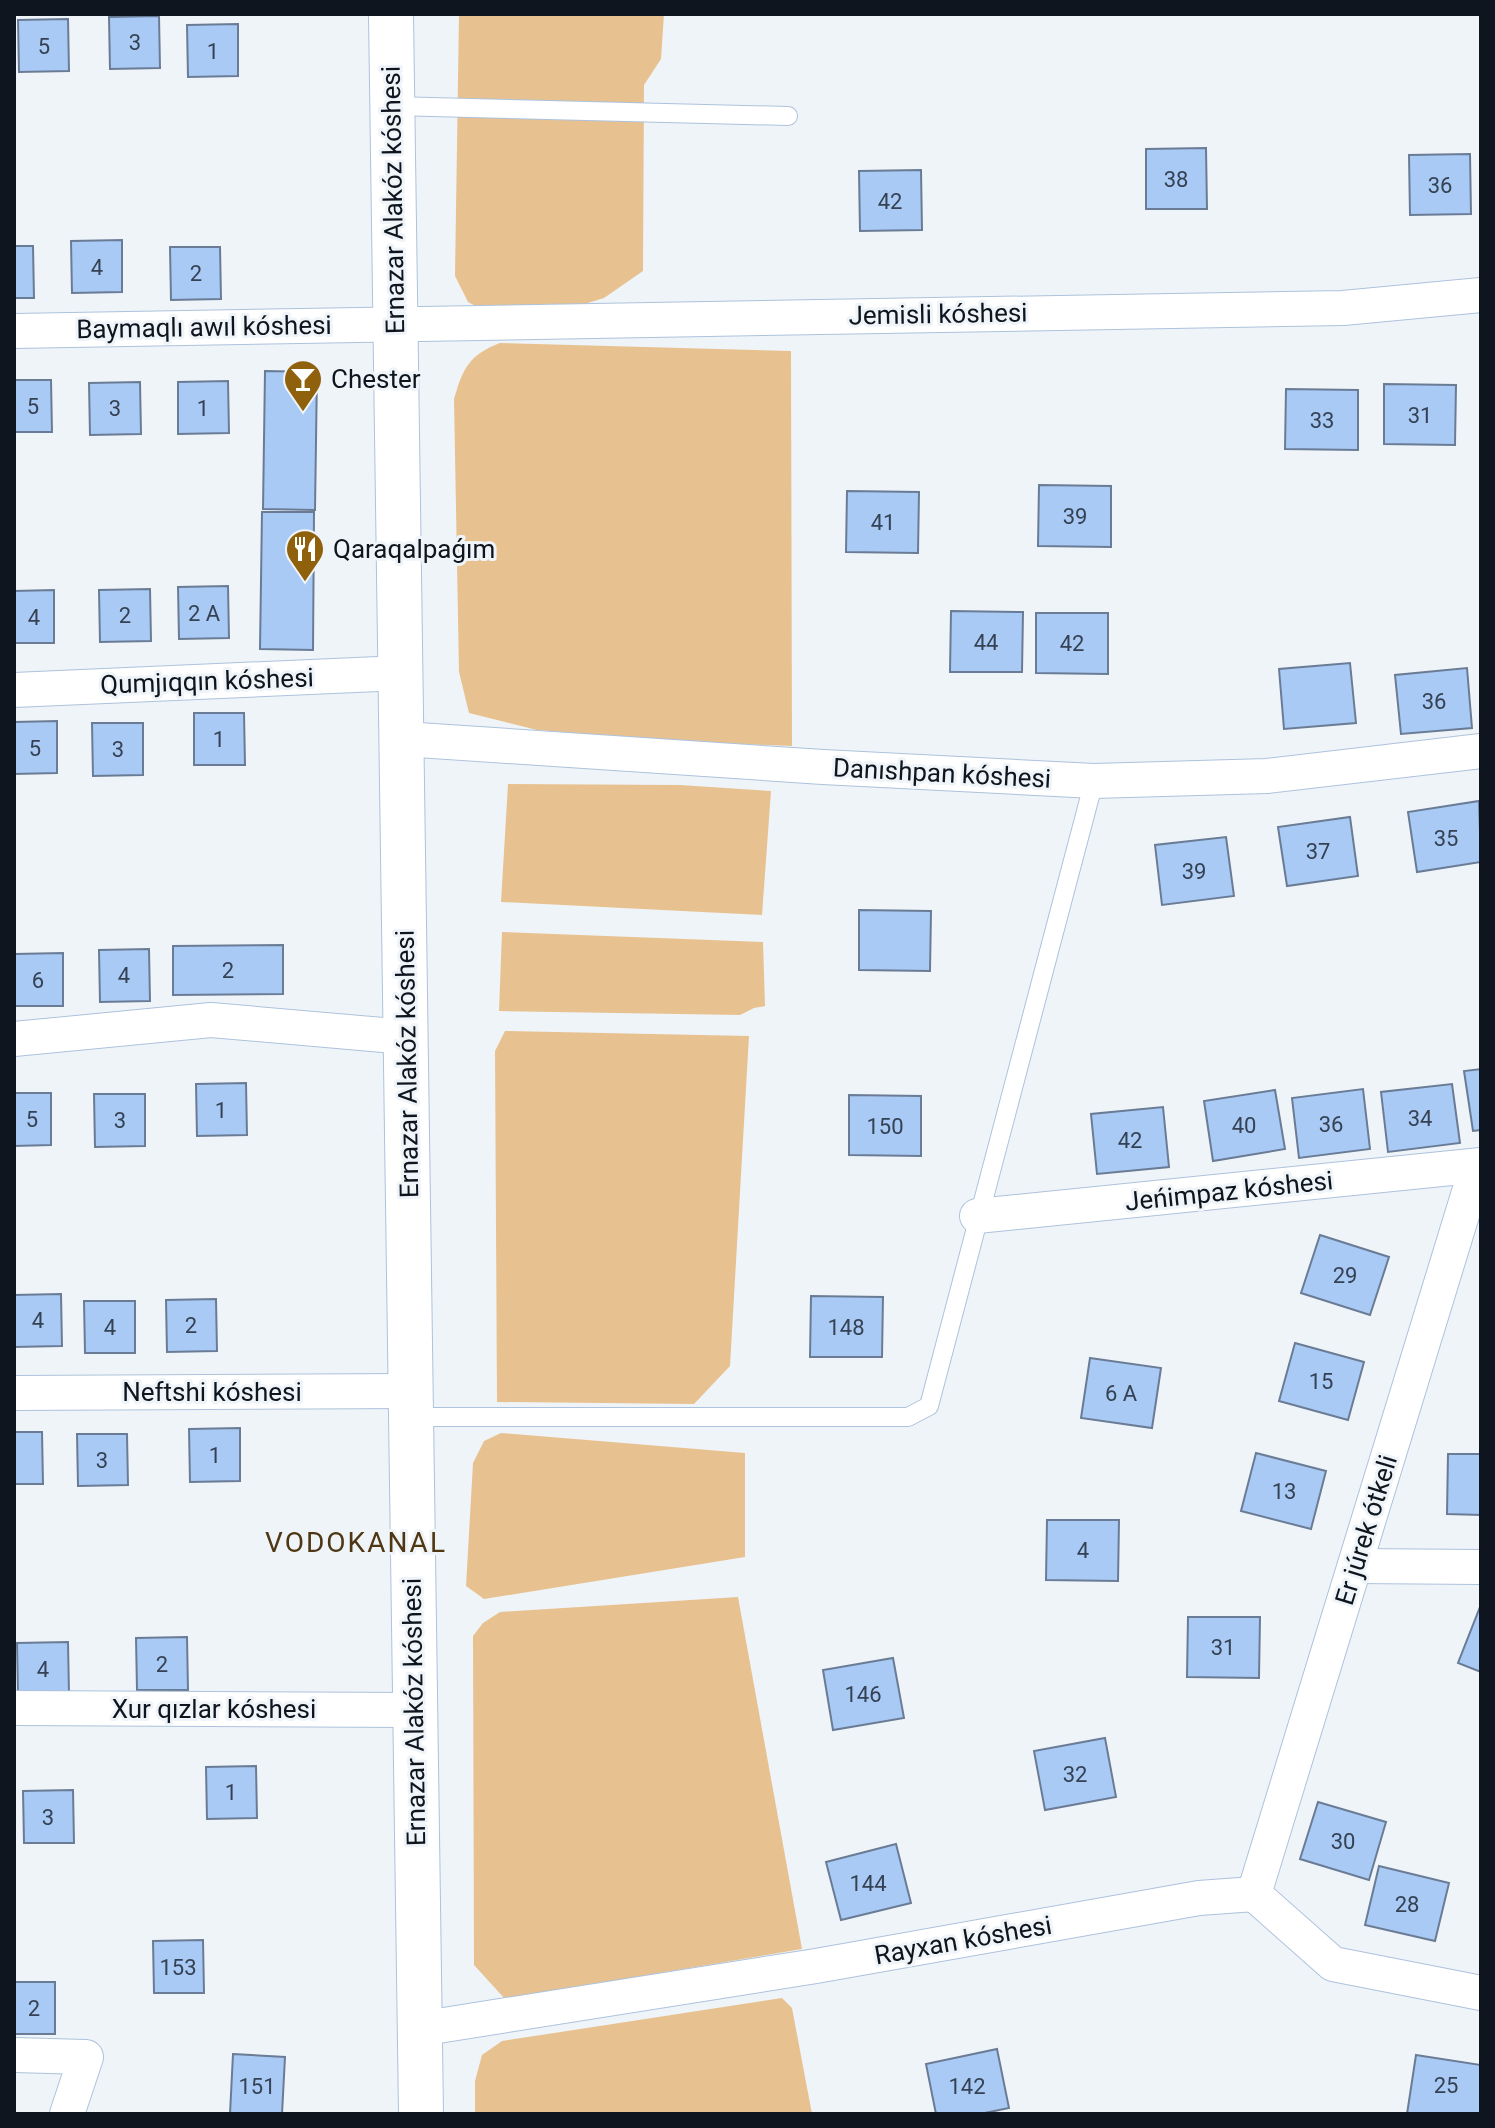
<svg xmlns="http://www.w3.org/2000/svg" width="1495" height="2128" font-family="Roboto,sans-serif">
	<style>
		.green { fill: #e7c290 }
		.building { fill: #a9caf5; stroke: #6a7c95; stroke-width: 2 }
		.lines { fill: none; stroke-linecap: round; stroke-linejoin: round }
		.service-casing { stroke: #adc2dc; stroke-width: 20 }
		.minor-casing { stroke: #adc2dc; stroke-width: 36 }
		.secondary-casing { stroke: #adc2dc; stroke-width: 46 }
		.service { stroke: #fff; stroke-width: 18 }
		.minor { stroke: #fff; stroke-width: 34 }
		.secondary { stroke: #fff; stroke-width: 44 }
		.labels { text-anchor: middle; stroke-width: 6; stroke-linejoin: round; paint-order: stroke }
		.number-label { font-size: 22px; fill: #354254 }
		.street-label { font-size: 26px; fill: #0e151e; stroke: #eff4f9 }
		.poi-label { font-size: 26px; fill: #0e151e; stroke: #eff4f9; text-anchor: start }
		.neighbourhood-label { font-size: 28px; letter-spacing: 2px; fill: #4f3714; stroke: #eff4f9 }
	</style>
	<rect width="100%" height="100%" fill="#eff4f9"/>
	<g class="green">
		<path d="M459,14H664L661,59L644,85L643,271L604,298L562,311L489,313L468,302L455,276Z"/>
		<path d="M500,343L791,351L792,746L690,742L537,730L469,713L459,672L454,399C463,368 469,355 500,343Z"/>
		<path d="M508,784L680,785L771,791L762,915L501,902Z"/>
		<path d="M502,932L763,942L765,1006L754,1008L740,1015L499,1011Z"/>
		<path d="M505,1031L749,1036L730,1366L694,1404L497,1402L495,1051Z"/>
		<path d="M501,1433L745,1453V1557L484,1599L466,1586L473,1463L484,1441Z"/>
		<path d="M738,1597L802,1949L505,1999L474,1965L473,1636L483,1623L500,1612Z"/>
		<path d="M782,1998L792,2008L812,2114H475V2081L482,2055L502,2041Z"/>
	</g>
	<g class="building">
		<path d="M159,16L160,68L110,69L109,17Z"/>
		<path d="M68,19L69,71L19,72L18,20Z"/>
		<path d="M238,24V76L188,77L187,25Z"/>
		<path d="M1206,148L1207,209H1146V149Z"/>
		<path d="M1470,154L1471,214L1410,215L1409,155Z"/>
		<path d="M921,170L922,230L860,231L859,171Z"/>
		<path d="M122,240V292L72,293L71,241Z"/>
		<path d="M14,246H33L34,298H14Z"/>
		<path d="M170,247H220L221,299L171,300Z"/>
		<path d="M265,371L317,372L315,510L263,509Z"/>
		<path d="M14,380H51L52,432H14Z"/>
		<path d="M228,381L229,433L178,434V382Z"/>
		<path d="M140,382L141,434L90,435L89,383Z"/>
		<path d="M1384,384L1456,385L1455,445L1384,444Z"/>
		<path d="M1286,389L1358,390V450L1285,449Z"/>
		<path d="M1039,485L1111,486V547L1038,546Z"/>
		<path d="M847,491L919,492L918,553L846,552Z"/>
		<path d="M262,512H314L313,650L260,649Z"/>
		<path d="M228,586L229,638L179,639L178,587Z"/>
		<path d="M150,589L151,641L100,642L99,590Z"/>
		<path d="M54,590V643H14V591Z"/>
		<path d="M951,611L1023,612L1022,672H950Z"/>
		<path d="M1036,613H1108V674L1036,673Z"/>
		<path d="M1350,663L1356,723L1284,729L1279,669Z"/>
		<path d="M1467,668L1472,728L1401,734L1395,675Z"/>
		<path d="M194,713H244L245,765H194Z"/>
		<path d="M57,721V773L14,774V722Z"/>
		<path d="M92,723H143V775L93,776Z"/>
		<path d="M1479,801L1481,862L1417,872L1408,812Z"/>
		<path d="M1350,817L1358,876L1287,886L1278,827Z"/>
		<path d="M1226,837L1234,896L1162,905L1155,845Z"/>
		<path d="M859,910L931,911L930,971L859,970Z"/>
		<path d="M283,945V994L173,995V946Z"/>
		<path d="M149,949L150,1001L100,1002L99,950Z"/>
		<path d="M63,953V1006H14V954Z"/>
		<path d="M1481,1069V1130L1473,1131L1464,1071Z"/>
		<path d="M246,1083L247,1135L197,1136L196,1084Z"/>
		<path d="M1452,1084L1460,1143L1388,1152L1381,1092Z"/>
		<path d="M1363,1089L1370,1149L1299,1158L1292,1098Z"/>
		<path d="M1275,1090L1285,1149L1213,1161L1204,1101Z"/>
		<path d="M14,1093H51V1145L14,1146Z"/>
		<path d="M94,1094H145V1146L95,1147Z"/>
		<path d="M849,1095L921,1096V1156L849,1155Z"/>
		<path d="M1163,1107L1169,1167L1097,1174L1091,1114Z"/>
		<path d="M1320,1235L1389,1257L1370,1315L1301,1293Z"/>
		<path d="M61,1294L62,1346L14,1347V1295Z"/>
		<path d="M811,1296L883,1297L882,1357H810Z"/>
		<path d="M216,1299L217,1351L167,1352L166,1300Z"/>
		<path d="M84,1301H135V1353H85Z"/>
		<path d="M1295,1343L1364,1362L1348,1420L1279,1401Z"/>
		<path d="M1090,1358L1161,1368L1152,1428L1081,1418Z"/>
		<path d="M240,1428V1481L190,1482L189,1429Z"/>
		<path d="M14,1432H42L43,1484H14Z"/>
		<path d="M77,1434H127L128,1485L78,1486Z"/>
		<path d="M1256,1453L1326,1471L1311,1529L1241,1511Z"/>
		<path d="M1448,1454H1481V1515L1447,1514Z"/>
		<path d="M1047,1520H1119L1118,1581L1046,1580Z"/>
		<path d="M1480,1607H1481V1672L1458,1663Z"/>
		<path d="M1188,1617H1260L1259,1678L1187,1677Z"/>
		<path d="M187,1637L188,1690H137L136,1638Z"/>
		<path d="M68,1642L69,1694L18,1695L17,1643Z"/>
		<path d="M893,1658L904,1718L833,1730L823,1670Z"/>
		<path d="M1105,1738L1116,1797L1045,1810L1034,1751Z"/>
		<path d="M256,1766L257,1818L207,1819L206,1767Z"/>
		<path d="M73,1790L74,1843H24L23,1791Z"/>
		<path d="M1318,1802L1386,1822L1369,1880L1300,1859Z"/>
		<path d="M896,1844L911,1903L841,1920L826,1862Z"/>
		<path d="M1379,1866L1449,1883L1435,1941L1365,1925Z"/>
		<path d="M203,1940L204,1993H154L153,1941Z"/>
		<rect x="14" y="1982" width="41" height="52"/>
		<path d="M997,2049L1009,2108L980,2114H936L926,2064Z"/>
		<path d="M233,2054L285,2057L282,2114H230Z"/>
		<path d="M1416,2055L1481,2065L1480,2114H1407Z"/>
	</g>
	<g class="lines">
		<defs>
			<g id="service">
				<path d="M392,106L788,116"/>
				<path d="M410,1417H908L929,1406L1094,781"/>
			</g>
			<g id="minor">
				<path d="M14,331L1343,308L1481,295"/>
				<path d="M14,690L401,673"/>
				<path d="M403,739L823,767L1094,781L1267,776L1481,751"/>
				<path d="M14,1039L211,1020L406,1037"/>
				<path d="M977,1216L1481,1165"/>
				<path d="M14,1393L410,1391"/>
				<path d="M1355,1566L1481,1567"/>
				<path d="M14,1708L414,1710"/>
				<path d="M1254,1894L1477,1166"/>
				<path d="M419,2029L816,1966L1199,1898L1254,1894L1333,1964L1481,1993"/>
				<path d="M14,2055L86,2057L67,2114"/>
			</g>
			<path id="secondary" d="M391,14L421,2114"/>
		</defs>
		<use href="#service" class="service-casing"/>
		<use href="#minor" class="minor-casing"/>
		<use href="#secondary" class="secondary-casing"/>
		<use href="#service" class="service"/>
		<use href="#minor" class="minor"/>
		<use href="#secondary" class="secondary"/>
	</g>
	<defs>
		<symbol id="bar-pin" viewBox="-11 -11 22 30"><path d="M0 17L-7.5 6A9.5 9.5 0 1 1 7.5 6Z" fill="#90610d" stroke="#eff4f9"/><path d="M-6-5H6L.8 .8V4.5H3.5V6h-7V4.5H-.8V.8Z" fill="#fff"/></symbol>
		<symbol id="restaurant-pin" viewBox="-11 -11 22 30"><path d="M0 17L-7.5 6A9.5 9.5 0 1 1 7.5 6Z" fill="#90610d" stroke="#eff4f9"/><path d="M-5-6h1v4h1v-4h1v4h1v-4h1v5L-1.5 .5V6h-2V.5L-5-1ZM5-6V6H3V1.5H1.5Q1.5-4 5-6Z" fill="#fff"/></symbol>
	</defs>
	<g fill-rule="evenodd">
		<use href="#bar-pin" x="281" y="357" width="44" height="60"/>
		<use href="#restaurant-pin" x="283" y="527" width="44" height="60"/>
	</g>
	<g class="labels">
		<g class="number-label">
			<text x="135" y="50">3</text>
			<text x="44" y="54">5</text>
			<text x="213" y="59">1</text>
			<text x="1176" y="187">38</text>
			<text x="1440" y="193">36</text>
			<text x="890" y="209">42</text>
			<text x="97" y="275">4</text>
			<text x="196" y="281">2</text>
			<text x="33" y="414">5</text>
			<text x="115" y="416">3</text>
			<text x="203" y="416">1</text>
			<text x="1420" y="423">31</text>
			<text x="1322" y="428">33</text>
			<text x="1075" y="524">39</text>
			<text x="883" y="530">41</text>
			<text x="204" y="621">2 А</text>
			<text x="125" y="623">2</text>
			<text x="34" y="625">4</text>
			<text x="986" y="650">44</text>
			<text x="1072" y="651">42</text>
			<text x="1434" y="709">36</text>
			<text x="219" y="747">1</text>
			<text x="35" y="756">5</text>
			<text x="118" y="757">3</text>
			<text x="1446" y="846">35</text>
			<text x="1318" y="859">37</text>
			<text x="1194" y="879">39</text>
			<text x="228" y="978">2</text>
			<text x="124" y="983">4</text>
			<text x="38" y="988">6</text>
			<text x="221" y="1118">1</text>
			<text x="1420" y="1126">34</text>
			<text x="32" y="1127">5</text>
			<text x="120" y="1128">3</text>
			<text x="1331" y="1132">36</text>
			<text x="1244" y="1133">40</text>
			<text x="885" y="1134">150</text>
			<text x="1130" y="1148">42</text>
			<text x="1345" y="1283">29</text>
			<text x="38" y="1328">4</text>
			<text x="191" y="1333">2</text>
			<text x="110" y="1335">4</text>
			<text x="846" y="1335">148</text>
			<text x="1321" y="1389">15</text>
			<text x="1121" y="1401">6 А</text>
			<text x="215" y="1463">1</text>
			<text x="102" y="1468">3</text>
			<text x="1284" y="1499">13</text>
			<text x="1083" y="1558">4</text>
			<text x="1223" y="1655">31</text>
			<text x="162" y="1672">2</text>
			<text x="43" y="1677">4</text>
			<text x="863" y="1702">146</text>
			<text x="1075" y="1782">32</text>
			<text x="231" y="1800">1</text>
			<text x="48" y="1825">3</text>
			<text x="1343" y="1849">30</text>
			<text x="868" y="1891">144</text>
			<text x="1407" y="1912">28</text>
			<text x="178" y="1975">153</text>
			<text x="34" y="2016">2</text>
			<text x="1446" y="2093">25</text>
			<text x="257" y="2094">151</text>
			<text x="967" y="2094">142</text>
		</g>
		<g class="street-label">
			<text transform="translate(393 200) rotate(-91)" y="9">Ernazar Alakóz kóshesi</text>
			<text transform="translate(938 314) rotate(-1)" y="9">Jemisli kóshesi</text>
			<text transform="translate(204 327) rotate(-1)" y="9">Baymaqlı awıl kóshesi</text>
			<text transform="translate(207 681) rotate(-2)" y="9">Qumjıqqın kóshesi</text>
			<text transform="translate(942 773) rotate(3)" y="9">Danıshpan kóshesi</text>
			<text transform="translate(407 1064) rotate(-91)" y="9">Ernazar Alakóz kóshesi</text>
			<text transform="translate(1229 1191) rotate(-6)" y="9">Jeńimpaz kóshesi</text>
			<text x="212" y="1401">Neftshi kóshesi</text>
			<text transform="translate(1366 1530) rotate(-73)" y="9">Er júrek ótkeli</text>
			<text x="214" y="1718">Xur qızlar kóshesi</text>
			<text transform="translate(414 1712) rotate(-91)" y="9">Ernazar Alakóz kóshesi</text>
			<text transform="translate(963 1940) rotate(-10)" y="9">Rayxan kóshesi</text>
		</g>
		<g class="poi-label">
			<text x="331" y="388">Chester</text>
			<text x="333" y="558">Qaraqalpaǵım</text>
		</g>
		<g class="neighbourhood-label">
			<text x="356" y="1552">VODOKANAL</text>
		</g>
	</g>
	<rect width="1495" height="2128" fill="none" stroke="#0e151e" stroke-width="32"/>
</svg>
